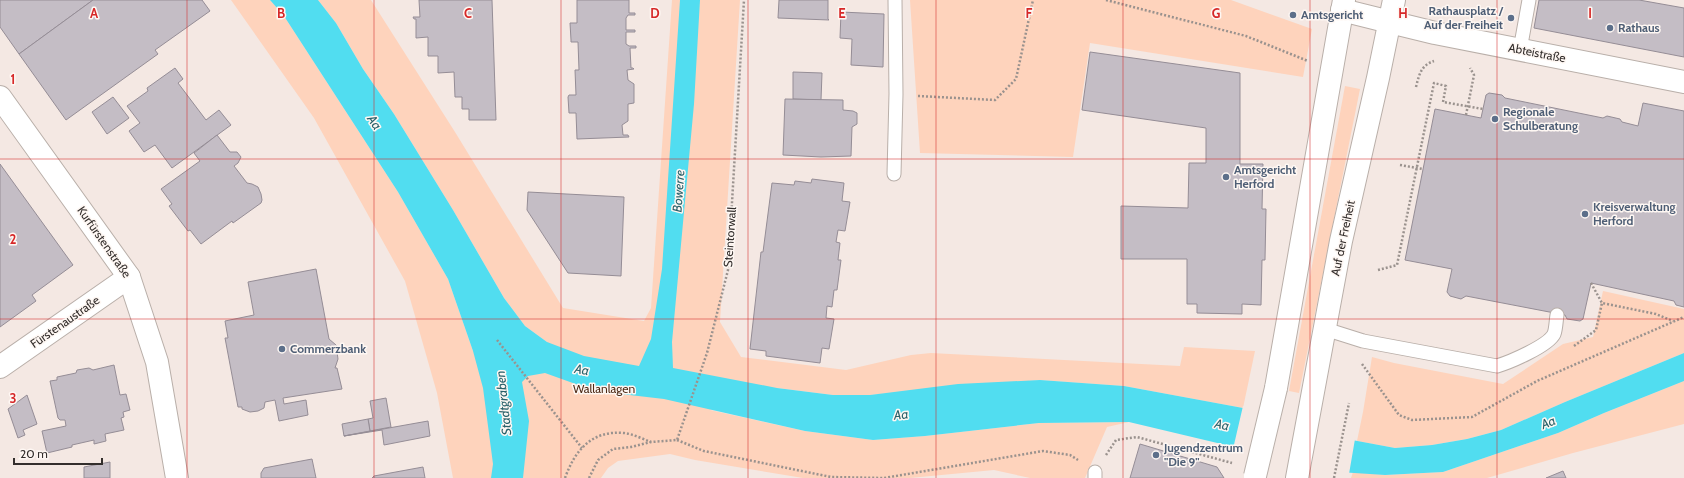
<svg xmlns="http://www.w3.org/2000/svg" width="1684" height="478" font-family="Cabin,sans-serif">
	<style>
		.green { fill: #fed3bc }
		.water { fill: #51ddf0 }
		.pier { fill: #f4e8e3 }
		.building { fill: #c4bdc5; stroke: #958d96 }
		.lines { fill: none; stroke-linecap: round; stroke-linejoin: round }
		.service-casing { stroke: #b9afa9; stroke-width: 15 }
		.minor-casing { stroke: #b9afa9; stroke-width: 24 }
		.secondary-casing { stroke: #b9afa9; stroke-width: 24 }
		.path { stroke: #9a928e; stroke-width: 2.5; stroke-dasharray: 2 2; stroke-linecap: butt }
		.service { stroke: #fff; stroke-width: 13 }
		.minor { stroke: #fff; stroke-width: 22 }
		.secondary { stroke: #fff; stroke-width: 22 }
		.secondary-bridge-casing { stroke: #b9afa9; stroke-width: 24; stroke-linecap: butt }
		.secondary-bridge { stroke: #fff; stroke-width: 22 }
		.grid { fill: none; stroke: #d62828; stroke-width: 1; stroke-opacity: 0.55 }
		.service-dot { fill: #5c6f8a; stroke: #fef7f3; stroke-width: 1.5 }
		.labels { text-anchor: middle; stroke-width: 3; stroke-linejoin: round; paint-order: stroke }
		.service-label { font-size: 12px; font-weight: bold; fill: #4e5e75; stroke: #fef7f3; text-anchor: start }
		.street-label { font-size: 12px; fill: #332e2c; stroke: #fef7f3 }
		.park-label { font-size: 12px; fill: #4d2a16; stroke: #fef7f3 }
		.water-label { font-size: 13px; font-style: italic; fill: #29616a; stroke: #fef7f3 }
		.grid-label { font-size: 13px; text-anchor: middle; font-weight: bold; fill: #d62828; stroke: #fef7f3; stroke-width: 3; stroke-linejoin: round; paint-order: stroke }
	</style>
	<rect width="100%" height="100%" fill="#f4e8e3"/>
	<g class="green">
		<path d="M231,0H270L284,16L398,192L448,279L473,351L547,342L525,326L504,298L453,210L394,114L363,69L336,23L318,0H371L455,132L563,308L644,321L651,308L672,0H740L720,322L741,357L846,370L911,355L931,353L1180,366L1184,347L1255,351L1243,408L1124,386L1040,380L870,395H833L777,388L710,410L805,431L873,440L925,436L1039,423L1129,422L1107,427L1085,478H1030L994,470L910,478H803L695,460L670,454L618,461L608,468L601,478H453L437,393L405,281L314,118Z"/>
		<path d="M910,0H1231L1312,29L1303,77L1090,43L1073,157L920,153Z"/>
		<path d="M1345,86L1360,89L1299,393L1289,391Z"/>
		<path d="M1603,291L1684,309V353L1565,402L1501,430L1467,439L1432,445L1395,448L1357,441L1363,412L1372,357L1394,363L1503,384L1563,344L1593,337Z"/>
		<path d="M1684,381V424L1573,453L1487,478H1351L1353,472L1385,475L1443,472L1558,433L1604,413Z"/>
	</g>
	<path class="water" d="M270,0H318L336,23L363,69L394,114L453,210L504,298L525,326L547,342L584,356L639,366L651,339L662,269L680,0H700L694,104L672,342L673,368L777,388L833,395H870L958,384L1040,380L1124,386L1243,408L1336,437L1395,448L1432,445L1467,439L1501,430L1565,402L1684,353V381L1604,413L1558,433L1443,472L1385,475L1339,472L1129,422L1039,423L925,436L873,440L805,431L664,399L595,391L545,373L528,376L522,382L529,421L523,478H491L493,464L483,388L473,351L448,279L398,192L284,16Z"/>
	<path class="pier" d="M1243,406L1336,435L1355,439L1349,474H1339L1233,449Z"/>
	<g class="building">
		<path d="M0,0H93L19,54L0,27Z"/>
		<path d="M93,0H202L210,11L155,50L158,54L66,120L19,54Z"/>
		<path d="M419,0H492L496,120H469V109H462V97H455L454,72L438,73V56H428V37L416,38V19H414L413,17H420Z"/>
		<path d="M577,0H629V13H635V15H628L626,18V30H635V32H626V44L629,46H636V48H630L631,68H633L634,69L627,70L628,80L634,84V103L628,104V121L622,125L623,135H628L629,137L577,139L576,113H569L568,97L569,95H576L575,70H579L578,42H571V40L570,23H577Z"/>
		<path d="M779,0H828V19L829,20L778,18Z"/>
		<path d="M1539,0H1639L1684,8V57L1534,28Z"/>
		<path d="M841,12L884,14L883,67L851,65L852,39L840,38Z"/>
		<path d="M1090,52L1240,73V164H1263L1262,209H1266L1265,260H1262L1261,305L1242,304V314L1197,313V304H1187V259H1121V206L1188,208L1189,163H1206V128L1082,110Z"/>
		<path d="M175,68L183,79L178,83L206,120L219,110L231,125L172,168L155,145L144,152L129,131L140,123L127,106L148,91L147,88Z"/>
		<path d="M793,72L822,73L821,100L793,99Z"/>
		<path d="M1489,93L1502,95L1505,98L1603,118L1607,116L1620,119L1622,122L1638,126L1643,103L1684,111V307L1676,305L1674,301L1591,283L1583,319L1580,321L1567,319L1565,315L1466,296L1461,299L1450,296L1447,292L1452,269L1405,260L1435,109L1481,118L1486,95Z"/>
		<path d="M113,97L129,118L107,134L92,112Z"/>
		<path d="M785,99L843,100V110L853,111L857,113V124L852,127L851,156L821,157L783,155Z"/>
		<path d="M217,135L230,152H237L241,157L238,163L234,166L247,183L252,184L258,187L261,194L262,200L261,203L233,223L232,221L201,244L190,230L188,231L169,206L172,204L161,189L200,161L194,153Z"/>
		<path d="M0,164L73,265L32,295L36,301L0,327Z"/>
		<path d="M812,179L844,183L842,201L850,202L845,231L838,230L836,242L840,243L838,260H841L837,290H834L832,307L827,306L826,318L834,319L829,349L822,348L820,363L766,356V351L750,349L761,252H763L772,183L794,185L795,181L811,183Z"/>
		<path d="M528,192L624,197L621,276L568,273L527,210Z"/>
		<path d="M316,269L329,339L336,345L338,359L335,368H337L342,389L283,398L284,404L306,400L308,415L279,421L275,400L265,402L264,408L258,411L250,412L242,409V407H238L225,338H228L225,321L254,315L248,282Z"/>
		<path d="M114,365L120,395L126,394L130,410L123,412L124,417L121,418L124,430L105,434L106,441L94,444V440L72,445V447L47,453L42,431L66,426L65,420H60L58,418L50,381L57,380V377L76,373L77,370L89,368L93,370Z"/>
		<path d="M27,395L37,424L23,430L25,435L18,438L8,409Z"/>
		<path d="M386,398L391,427L370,431L368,419L373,418L370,401Z"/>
		<path d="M368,419L370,431L344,436L342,424Z"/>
		<path d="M428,421L430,436L384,445L382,430L344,436Z"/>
		<path d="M1140,444L1217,467L1224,478H1130Z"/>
		<path d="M312,459L316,478H261V473L264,468Z"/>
		<path d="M110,462V478H84V467Z"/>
		<path d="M423,467L425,478H372L374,476Z"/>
		<path d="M1563,471L1566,478H1546Z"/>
	</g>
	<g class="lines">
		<defs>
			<g id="service">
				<path d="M1520,50L1529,0"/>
				<path d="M894,174L896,94L895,0"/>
				<path d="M1325,329L1363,341L1497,366C1510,362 1548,346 1554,334C1556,329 1556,321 1557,315"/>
				<path d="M1095,472V478"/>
			</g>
			<g id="minor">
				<path d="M1390,22L1435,33L1684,82"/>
				<path d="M0,97L129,277L157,362L177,478"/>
				<path d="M0,367L129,277"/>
			</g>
			<g id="secondary">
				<path d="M1342,10L1390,22"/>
				<path d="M1276,388L1344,0"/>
				<path d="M1297,478L1341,241L1378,78L1394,0"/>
			</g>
		</defs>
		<use href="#service" class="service-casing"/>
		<use href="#minor" class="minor-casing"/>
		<use href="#secondary" class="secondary-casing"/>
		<g class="path">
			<path d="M1106,0L1246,36L1308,61"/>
			<path d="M1416,87C1419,75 1421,65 1434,61"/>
			<path d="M918,96L995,100L1016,79L1033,0"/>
			<path d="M1466,115L1474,75L1470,68"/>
			<path d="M1400,165L1423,169"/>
			<path d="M1378,270L1397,265L1434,83L1446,86L1443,102L1483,109"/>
			<path d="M1591,283L1602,303L1656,314L1673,321"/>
			<path d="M497,340L582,448"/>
			<path d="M1574,346L1596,330L1602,303"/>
			<path d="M1362,364L1399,415L1412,420L1472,417L1537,381L1684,317"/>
			<path d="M677,440L704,451L831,477L884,478L1043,451L1070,455L1078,460"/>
			<path d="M1106,455L1116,440L1137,437L1232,463"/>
			<path d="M565,478C575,450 592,430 624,433C633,434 643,439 651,442"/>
			<path d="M589,478L598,460L613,449L631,447L651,442L677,440L707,353L728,270L744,0"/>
			<path d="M1334,478L1349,403"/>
		</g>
		<use href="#service" class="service"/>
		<use href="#minor" class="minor"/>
		<use href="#secondary" class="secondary"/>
		<defs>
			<path id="secondary-bridge" d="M1255,476L1276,388"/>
		</defs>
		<use href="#secondary-bridge" class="secondary-bridge-casing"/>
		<use href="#secondary-bridge" class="secondary-bridge"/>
	</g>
	<path class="grid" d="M187,0V478M374,0V478M561,0V478M748,0V478M936,0V478M1123,0V478M1310,0V478M1497,0V478M0,159H1684M0,319H1684"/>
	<g class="service-dot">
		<circle cx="1293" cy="15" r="4"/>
		<circle cx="1511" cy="18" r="4"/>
		<circle cx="1610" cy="28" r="4"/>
		<circle cx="1495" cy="119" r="4"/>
		<circle cx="1226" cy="177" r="4"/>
		<circle cx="1585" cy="214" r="4"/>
		<circle cx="282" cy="349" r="4"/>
		<circle cx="1156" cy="455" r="4"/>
	</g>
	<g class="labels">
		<g class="service-label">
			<text x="1503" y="15" text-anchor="end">Rathausplatz /<tspan x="1503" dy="14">Auf der Freiheit</tspan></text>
			<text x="1301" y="19">Amtsgericht</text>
			<text x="1618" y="32">Rathaus</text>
			<text x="1503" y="116">Regionale<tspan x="1503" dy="14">Schulberatung</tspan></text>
			<text x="1234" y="174">Amtsgericht<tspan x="1234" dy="14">Herford</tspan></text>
			<text x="1593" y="211">Kreisverwaltung<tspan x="1593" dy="14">Herford</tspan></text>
			<text x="290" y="353">Commerzbank</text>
			<text x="1164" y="452">Jugendzentrum<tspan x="1164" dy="14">"Die 9"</tspan></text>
		</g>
		<g class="street-label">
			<text transform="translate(1537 53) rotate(11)" y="4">Abteistraße</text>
			<text transform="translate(730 237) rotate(-86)" y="4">Steintorwall</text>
			<text transform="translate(1343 238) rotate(-78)" y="4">Auf der Freiheit</text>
			<text transform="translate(104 242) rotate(55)" y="4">Kurfürstenstraße</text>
			<text transform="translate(65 322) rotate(-35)" y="4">Fürstenaustraße</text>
		</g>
		<g class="park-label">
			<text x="604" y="393">Wallanlagen</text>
		</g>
		<g class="water-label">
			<text transform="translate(375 122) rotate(56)" y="5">Aa</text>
			<text transform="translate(678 191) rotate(-86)" y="5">Bowerre</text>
			<text transform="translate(582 369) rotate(10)" y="5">Aa</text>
			<text transform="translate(503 403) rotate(-96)" y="5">Stadtgraben</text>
			<text transform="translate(901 414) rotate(-6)" y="5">Aa</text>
			<text transform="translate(1548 422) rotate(-22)" y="5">Aa</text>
			<text transform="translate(1222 424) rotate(12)" y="5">Aa</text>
		</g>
	</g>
	<g class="grid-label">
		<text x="94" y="18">A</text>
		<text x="281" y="18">B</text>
		<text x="468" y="18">C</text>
		<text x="655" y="18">D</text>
		<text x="842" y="18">E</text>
		<text x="1029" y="18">F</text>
		<text x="1216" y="18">G</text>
		<text x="1403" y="18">H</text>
		<text x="1590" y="18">I</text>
		<text x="13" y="84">1</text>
		<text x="13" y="244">2</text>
		<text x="13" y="403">3</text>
	</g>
	<path d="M14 458v6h88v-6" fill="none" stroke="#332e2c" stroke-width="2"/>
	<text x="20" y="458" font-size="12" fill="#332e2c" stroke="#fef7f3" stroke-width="3" paint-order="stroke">20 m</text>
</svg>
